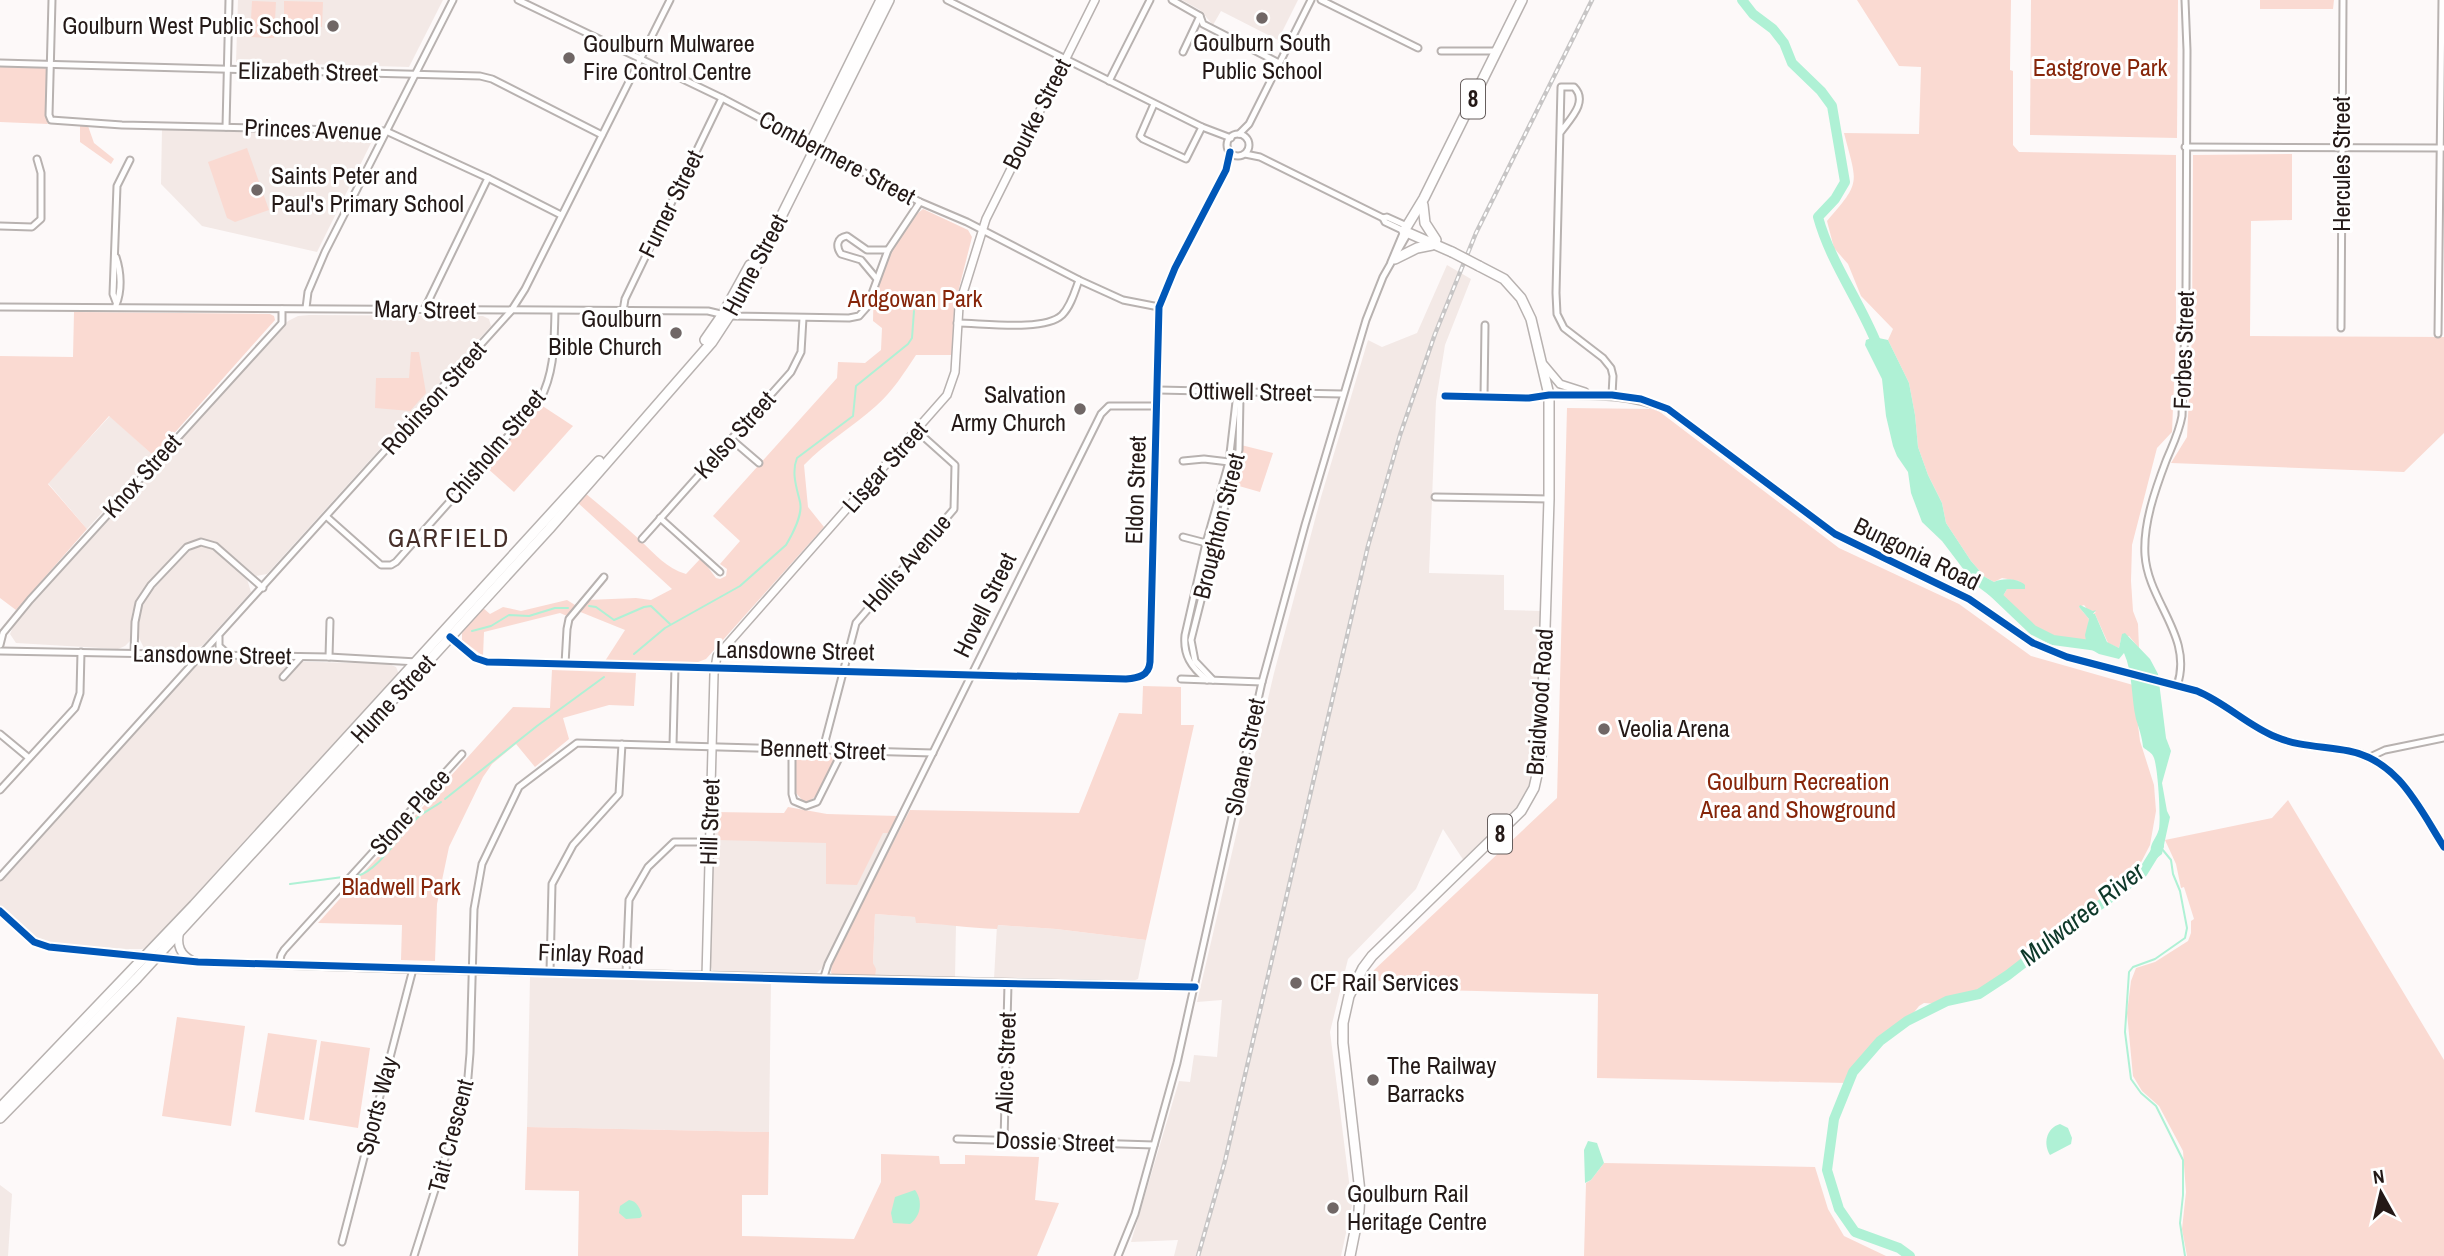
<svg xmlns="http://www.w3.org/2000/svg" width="2444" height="1256" font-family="'Archivo Narrow',sans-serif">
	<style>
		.built { fill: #f3e9e6 }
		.green { fill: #fadad2 }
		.water { fill: #aff1d5 }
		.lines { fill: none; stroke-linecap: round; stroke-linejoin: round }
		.stream { stroke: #aff1d5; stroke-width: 2 }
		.river { stroke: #aff1d5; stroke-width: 10 }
		.minor-casing { stroke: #b8b2b0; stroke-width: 9 }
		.tertiary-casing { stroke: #b8b2b0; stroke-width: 10 }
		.primary-casing { stroke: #b8b2b0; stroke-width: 12 }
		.minor { stroke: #fffefe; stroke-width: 5 }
		.tertiary { stroke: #fffefe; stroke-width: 7 }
		.primary { stroke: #fffefe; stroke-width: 9 }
		.rail-casing { stroke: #c7c5c5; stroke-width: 4.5 }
		.rail { stroke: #fff; stroke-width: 2; stroke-dasharray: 5; stroke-linecap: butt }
		.primary-bridge-casing { stroke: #b8b2b0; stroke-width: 12; stroke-linecap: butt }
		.primary-bridge { stroke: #fffefe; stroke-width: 9 }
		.cycleway-casing { stroke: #fff; stroke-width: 11 }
		.cycleway { stroke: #0057b8; stroke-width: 7 }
		.poi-dot { fill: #706766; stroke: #fff; stroke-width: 2.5 }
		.labels { text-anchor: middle; stroke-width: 6; stroke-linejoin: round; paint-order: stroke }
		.shield { fill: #fff; stroke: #665e5d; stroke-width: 2 }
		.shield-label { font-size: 23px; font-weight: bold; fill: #241917 }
		.poi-label { font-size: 24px; fill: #241917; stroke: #fff; text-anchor: start }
		.park-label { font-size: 24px; fill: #862509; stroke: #fff }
		.street-label { font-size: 24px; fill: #241917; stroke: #fff }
		.neighbourhood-label { font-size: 26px; letter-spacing: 2px; fill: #462f29; stroke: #fff }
		.water-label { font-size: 26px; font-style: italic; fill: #0d3829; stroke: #fff }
	</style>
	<rect width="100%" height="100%" fill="#fdf9f9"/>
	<g class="built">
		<path d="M238,0H443L409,67L236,62Z"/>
		<path d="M1182,0H1298L1278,40L1221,11L1213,25L1200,10Z"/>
		<path d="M162,129L375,135L317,252L202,226L161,184Z"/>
		<path d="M1447,265L1471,279L1445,345L1436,401L1429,573L1504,575V610L1541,611L1536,768L1530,787L1521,803L1464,861L1443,829L1416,889L1348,959L1330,1032L1352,1205L1341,1256H1174L1178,1240L1131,1242L1179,1081L1190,1082L1194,1055L1217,1057L1222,1000L1197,1002L1274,673L1321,497L1368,340L1382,347L1417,333Z"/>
		<path d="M309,315L483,316L489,319L491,326L267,574L256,576L216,542L197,539L180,548L141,592L132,613L130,641L125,646L118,649L16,643L10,634L15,623L288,321L298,316Z"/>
		<path d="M110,416L154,456L87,529L48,483Z"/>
		<path d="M201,546L211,548L247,579L251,592L202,646L185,650L144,648L138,636V618L147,596L187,552Z"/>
		<path d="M208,659L389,664L396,667L399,674L151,945L143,949H126L43,943L0,906V881L198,662Z"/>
		<path d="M714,818H777L890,833L823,967L817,973L812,975L717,973L712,970L709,961Z"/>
		<path d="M875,914L916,917V923L956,925L955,978L875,976L873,963Z"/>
		<path d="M997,925L1056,929L1146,940L1138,979L1130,982L994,979Z"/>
		<path d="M530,977L771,982L769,1132L527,1127Z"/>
		<path d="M0,1185L12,1194L8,1256H0Z"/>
	</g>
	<g class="green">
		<path d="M1857,0H2011L2010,70L2013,71V145L2019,152L2176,155V335L2172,432L2157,448L2132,545L2131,581L2133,611L2138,624L2139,648L2129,636L2121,639L2119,648L2108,643L2095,614H2093L2096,612L2087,609L2084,605L2079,607L2089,619L2086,641C2058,643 2015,621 2003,596L2007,589H2022L2019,581L2002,578L1994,582L1985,577L1971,561L1946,523L1942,503L1928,475L1918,447L1915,415L1909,383L1888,340L1893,329L1861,296L1848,264L1834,248L1827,221C1862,181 1857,184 1844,133L1919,134L1921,67L1899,66Z"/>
		<path d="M2031,0H2178L2177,138L2030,135Z"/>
		<path d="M2260,0H2334L2333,9H2260Z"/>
		<path d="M252,1L276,2L274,38L250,37Z"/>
		<path d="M284,1L323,2L322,27L284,26Z"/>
		<path d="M0,66L43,67L46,69V118L48,124L0,122Z"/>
		<path d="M80,125L88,126L94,143L114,159L111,164L80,142Z"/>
		<path d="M247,148L269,210L235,222L227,218L208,162Z"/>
		<path d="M2292,154V220L2251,221L2250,336L2444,337V433L2404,472L2171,463L2187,437L2192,335L2193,155Z"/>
		<path d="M923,209L968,230L972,237L954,308L953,355H916C904,373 893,391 876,406C853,427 826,442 804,465L808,507L824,527L706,659L698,662L605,661L625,630L578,611L587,600L636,598L651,600L672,589L577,502L585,493C604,509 623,524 641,541C656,555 666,568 686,574L701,558L716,578L720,579L726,576L727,569L720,564L740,541L713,516L837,378L838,362L865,363L881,350L882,328L873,321C873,275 891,249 918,213Z"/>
		<path d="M74,312L270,314L274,316L275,320L154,456L109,416L48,484L87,529L16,610L0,598V356L73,357Z"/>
		<path d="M411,352H419L426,393L410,411L375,408L376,378H409Z"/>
		<path d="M541,405L573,426L514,492L486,467Z"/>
		<path d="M1567,408L1656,409L1839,548L1959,604L2031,656L2133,685L2140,741L2154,785L2156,811L2150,845L2135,874L2090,906L2048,949L2027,965L1973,994L1938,1004L1924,1003L1919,1006L1908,1020L1876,1043L1850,1070L1847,1083L1597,1078L1598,994L1398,989L1399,981H1370L1374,970L1557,798Z"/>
		<path d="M1241,445L1273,453L1260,492L1232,484Z"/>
		<path d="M567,600L575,605L567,616L560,613L484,632L483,656L462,640V633L482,607L490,614L503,607L521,611Z"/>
		<path d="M552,670L636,673L634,706L609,705L563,718L569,739L535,767L516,744L492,764L483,777L449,847L437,904L435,961L401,960L402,925L318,923L513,707L550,708Z"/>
		<path d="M1143,686L1181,687V725H1194L1146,940L1056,929L998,925L997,929C969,928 944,924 916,923L915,917L875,914L873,963L876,969L875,976L837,977L831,973L832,960L910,810L1079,813L1119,713L1142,714Z"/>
		<path d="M805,752L830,754L834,762C828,775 821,800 804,802L795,792L794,764L797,755Z"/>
		<path d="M2288,800L2444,1060V1256H2187L2182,1229L2186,1192L2183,1151L2159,1106L2142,1091L2133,1076L2127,1013L2131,981L2136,968L2155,962L2188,941L2191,933V921L2194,919L2184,887L2181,888L2176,864L2165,840L2272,818Z"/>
		<path d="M788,807L827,814L898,816L890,833H883L857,885L826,884V843L718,840L719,818H714V812L784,813Z"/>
		<path d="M177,1017L245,1026L231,1126L162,1116Z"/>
		<path d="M268,1033L317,1040L304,1120L255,1112Z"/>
		<path d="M321,1041L370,1048L358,1128L309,1120Z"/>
		<path d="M527,1127L769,1132L768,1195H742V1236L854,1239L881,1182V1154L939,1156L940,1164H965V1155L1039,1157L1035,1200L1059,1203L1037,1256H578L579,1191L525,1190Z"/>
		<path d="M1604,1163L1815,1167L1828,1209L1844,1236L1886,1256H1584L1586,1183L1591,1180Z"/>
	</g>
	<g class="water">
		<path d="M1874,337L1888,340L1909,383L1915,415L1918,447L1928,475L1942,503L1946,523L1971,561L1985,577L1994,582C2002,578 2018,578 2025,585V589H2007L2000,601H1997L1977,586L1975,577L1964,570L1942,541L1922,522L1911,493L1908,472L1897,456L1893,446L1886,416L1882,379L1865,345L1866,340Z"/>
		<path d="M2080,605L2093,611L2096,610L2093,614H2095L2107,642L2119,648L2122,634L2125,633L2150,659L2158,674L2166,738L2171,751L2162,783L2167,811L2170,817L2162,854L2157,858L2151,854C2149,843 2156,840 2159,829C2161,818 2158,769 2154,758C2152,752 2147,751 2143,747C2142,736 2139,729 2136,719C2131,697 2133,673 2124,653L2119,659L2099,654L2087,647L2085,635L2089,619L2079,607Z"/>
		<path d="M2060,1124L2068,1128L2072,1138L2071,1144L2050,1155C2043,1144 2046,1128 2060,1124Z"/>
		<path d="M1588,1141L1597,1143L1604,1163L1591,1180L1585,1183L1584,1150Z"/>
		<path d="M915,1190C923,1201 921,1216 910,1224L893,1223L891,1213L895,1197Z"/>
		<path d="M629,1200C637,1201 640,1208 642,1216L640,1218L626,1219L619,1213L620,1206Z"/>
	</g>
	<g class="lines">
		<g class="stream">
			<path d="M589,606L596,607L614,620L644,607L651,606L670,624"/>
			<path d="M472,631L491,626L509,615L529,616L555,608H568"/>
			<path d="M634,654L665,628L740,586L786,545C792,535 803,514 800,502C797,489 791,473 797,458L853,416L856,386L908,344L912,338L914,311"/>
			<path d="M445,799L537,726L604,677"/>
			<path d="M2162,849L2171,860L2173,874L2180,891L2187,928L2185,938L2155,959L2133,967L2129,972L2125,1032L2131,1079L2141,1093L2156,1106L2183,1160V1195L2180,1223L2185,1256"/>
			<path d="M357,876C378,871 401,833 417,818C424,812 433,808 441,802"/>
			<path d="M290,884L343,877"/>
		</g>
		<g class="river">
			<path d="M1742,0L1753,14L1773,29L1784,43L1792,63L1821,91L1832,106L1845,182L1835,199L1818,217C1831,264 1860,301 1878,347"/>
			<path d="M1992,591L2033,630L2053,640L2098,646"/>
			<path d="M1910,1256L1899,1248L1855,1232L1839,1209L1827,1170L1834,1119L1853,1072L1880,1041L1907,1021L1947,1001L1979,994L2008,975L2087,914L2117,893L2143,872L2159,846"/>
		</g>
		<defs>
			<g id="minor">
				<path d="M52,0L49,115L51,120L122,125L386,131L488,178L561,215"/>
				<path d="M518,0L722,98L920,202L967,222L1079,280L1123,300L1159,307"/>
				<path d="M947,0L1202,127L1231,138"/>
				<path d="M1172,0L1200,16L1203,24L1279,63"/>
				<path d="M1321,0L1418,48"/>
				<path d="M1441,51H1497"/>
				<path d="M1183,52L1200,16"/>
				<path d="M0,63L480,76L492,79L602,135"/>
				<path d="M1109,81L1150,0"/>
				<path d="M1154,104L1140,136L1143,139L1186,159L1202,127"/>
				<path d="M226,127L229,0"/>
				<path d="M1560,133C1569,120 1589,102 1574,87H1561L1556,293L1557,314L1564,328L1603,358L1611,368L1613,376L1612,395"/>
				<path d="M1239,134L1249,124L1311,0"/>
				<circle cx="1238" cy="145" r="11"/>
				<path d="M2185,147L2444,148"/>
				<path d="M1245,154L1260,157L1383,218L1387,217L1407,226"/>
				<path d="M1383,218L1385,222L1404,231L1391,262"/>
				<path d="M0,226L32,227L41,219V173L37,159"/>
				<path d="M116,257C121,272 122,291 116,305"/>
				<path d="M876,278L861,260L841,254C836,247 836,238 847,236L867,250H888"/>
				<path d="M116,302L113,294L117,186L130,160"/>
				<path d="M0,307L708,311L729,316L849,318L859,316L867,307L888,250L920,202"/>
				<path d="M306,308L308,292L325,252L453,0"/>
				<path d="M424,310L488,178"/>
				<path d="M623,311L625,299L722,98"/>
				<path d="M957,323C982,323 1044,332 1062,315C1071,306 1075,291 1079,280"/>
				<path d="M2341,328L2343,0"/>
				<path d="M2438,334L2442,0"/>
				<path d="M1158,390L1342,394"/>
				<path d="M1445,396L1529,398L1549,395"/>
				<path d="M1484,397L1485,325"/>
				<path d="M731,439L759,463"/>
				<path d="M1183,461L1204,459L1229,462"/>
				<path d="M1435,497L1549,499"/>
				<path d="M327,517L381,565H391L396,562L540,400C555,371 554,343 555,311"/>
				<path d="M660,518L720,572"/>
				<path d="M1183,537L1206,543"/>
				<path d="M642,539L791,372L801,352L803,318"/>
				<path d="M219,637V646L228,654"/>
				<path d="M450,637L475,658L487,662L1126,679C1138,678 1149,676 1150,662L1159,307L1175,268L1226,170L1230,152"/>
				<path d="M0,645L3,633L30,600L282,323V309"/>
				<path d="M0,651L329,657L417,662"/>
				<path d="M134,653L135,622L139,603L151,585L187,547L201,542L215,546L263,588"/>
				<path d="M329,657L330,621"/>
				<path d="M565,664L567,629L569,619L604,577"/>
				<path d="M283,677L301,657"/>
				<path d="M1181,679L1262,682"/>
				<path d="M1207,680C1191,667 1183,655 1185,635L1206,543L1229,462L1237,393"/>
				<path d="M1213,680L1195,661L1191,640L1239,450L1240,398L1237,393"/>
				<path d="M2177,686C2194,637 2148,602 2145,555C2143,524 2155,490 2166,461C2172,446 2179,433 2182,416L2186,290L2187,50L2185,0"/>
				<path d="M0,734L29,758"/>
				<path d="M673,745L675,667"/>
				<path d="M792,748V794L794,801L806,806L817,802L843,750"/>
				<path d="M823,749L856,623L954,509L955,465L917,431"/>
				<path d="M2370,757L2385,750L2444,738"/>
				<path d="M0,790L75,708L80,693L81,652"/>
				<path d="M0,877L511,311L525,289L670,0"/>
				<path d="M0,911L34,942L49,947L145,956"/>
				<path d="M279,965L281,955L284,950L462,754"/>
				<path d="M550,972L552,884L573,845L619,794L622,744"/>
				<path d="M626,974L629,900L648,867L674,842H710"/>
				<path d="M823,980L828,964L1101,414L1109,406H1157"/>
				<path d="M957,1139L1154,1145"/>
				<path d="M1004,1141L1008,984"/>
				<path d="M342,1242L413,969"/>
				<path d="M414,1256L467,1089L470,1053L474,909L482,864L519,787L577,743L933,753"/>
				<path d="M1118,1256L1135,1214L1177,1063L1262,682L1305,525L1366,320L1383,277L1408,233"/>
			</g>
			<g id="tertiary">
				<path d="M1544,365L1560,384L1585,392"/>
				<path d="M1549,395C1594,395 1625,393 1668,409L1835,534L1969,599L2033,643L2067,657L2197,691C2226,703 2248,726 2276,737C2300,747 2324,746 2349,751C2399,761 2419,808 2444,847"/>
				<path d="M180,931C176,945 180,955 193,961"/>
				<path d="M154,957L198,962L413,969L1195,987"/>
				<path d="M706,977L714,674L717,656L947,395L955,372L959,306L986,219L1095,0"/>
			</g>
			<g id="primary">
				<path d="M812,140L881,0"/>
				<path d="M1423,205L1425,223L1436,240"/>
				<path d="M1452,252L1404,231L1424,198L1522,0"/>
				<path d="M1395,259L1417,248L1432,245"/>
				<path d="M705,340L723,314L750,265"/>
				<path d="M0,1108L194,905L599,461"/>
				<path d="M0,1118L137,978L423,667L549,529L712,342L729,316L760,259L889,0"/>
				<path d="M1350,1256L1359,1211L1360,1192L1343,1043V1023L1349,996L1363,968L1372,956L1521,811L1534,788L1541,757L1549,499V395L1531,319L1521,298L1504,279L1479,266"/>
			</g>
		</defs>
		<use href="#minor" class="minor-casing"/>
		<use href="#tertiary" class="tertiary-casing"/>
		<use href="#primary" class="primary-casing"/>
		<use href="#minor" class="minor"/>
		<use href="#tertiary" class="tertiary"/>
		<use href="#primary" class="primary"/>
		<defs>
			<path id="rail" d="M1198,1256L1225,1161L1368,546L1400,435L1435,334L1476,233L1592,0"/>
		</defs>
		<use href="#rail" class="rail-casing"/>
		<use href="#rail" class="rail"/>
		<defs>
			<path id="primary-bridge" d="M1452,252L1479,266"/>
		</defs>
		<use href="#primary-bridge" class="primary-bridge-casing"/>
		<use href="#primary-bridge" class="primary-bridge"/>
		<defs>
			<g id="cycleway">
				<path d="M1445,396L1529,398L1549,395H1612L1641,399L1668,409L1835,534L1969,599L2033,643L2067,657L2197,691C2226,703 2248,726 2276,737C2300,747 2324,746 2349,751C2399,761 2419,808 2444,847"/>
				<path d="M450,637L475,658L487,662L1126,679C1138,678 1149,676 1150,662L1159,307L1175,268L1226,170L1230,152"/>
				<path d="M0,911L34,942L49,947L198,962L823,980L1195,987"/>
			</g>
		</defs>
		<use href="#cycleway" class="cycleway-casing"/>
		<use href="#cycleway" class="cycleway"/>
	</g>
	<g class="poi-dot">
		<circle cx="1262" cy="18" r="7"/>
		<circle cx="333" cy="26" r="7"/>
		<circle cx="569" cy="58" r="7"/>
		<circle cx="257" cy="190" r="7"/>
		<circle cx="676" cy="333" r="7"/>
		<circle cx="1080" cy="409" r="7"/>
		<circle cx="1604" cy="729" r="7"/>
		<circle cx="1296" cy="983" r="7"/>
		<circle cx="1373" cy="1080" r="7"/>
		<circle cx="1333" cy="1208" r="7"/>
	</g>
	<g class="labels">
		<g class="shield">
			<rect x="1461" y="79.5" width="24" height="39" rx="5"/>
			<rect x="1488" y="814.5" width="24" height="39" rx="5"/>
		</g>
		<g class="shield-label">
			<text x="1473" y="107">8</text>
			<text x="1500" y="842">8</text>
		</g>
		<g class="poi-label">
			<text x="319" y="34" text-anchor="end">Goulburn West Public School</text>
			<text x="1262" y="51" text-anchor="middle">Goulburn South<tspan x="1262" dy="28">Public School</tspan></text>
			<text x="583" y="52">Goulburn Mulwaree<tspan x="583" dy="28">Fire Control Centre</tspan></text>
			<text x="271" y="184">Saints Peter and<tspan x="271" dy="28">Paul's Primary School</tspan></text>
			<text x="662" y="327" text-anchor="end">Goulburn<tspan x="662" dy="28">Bible Church</tspan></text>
			<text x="1066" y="403" text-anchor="end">Salvation<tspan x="1066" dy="28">Army Church</tspan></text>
			<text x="1618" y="737">Veolia Arena</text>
			<text x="1310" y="991">CF Rail Services</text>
			<text x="1387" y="1074">The Railway<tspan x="1387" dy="28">Barracks</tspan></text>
			<text x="1347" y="1202">Goulburn Rail<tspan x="1347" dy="28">Heritage Centre</tspan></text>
		</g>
		<g class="park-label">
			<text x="2100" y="76">Eastgrove Park</text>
			<text x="915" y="307">Ardgowan Park</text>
			<text x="1798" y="790">Goulburn Recreation<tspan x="1798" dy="28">Area and Showground</tspan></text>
			<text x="401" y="895">Bladwell Park</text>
		</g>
		<g class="street-label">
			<text transform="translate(308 72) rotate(1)" y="8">Elizabeth Street</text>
			<text transform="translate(1037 114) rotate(-63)" y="8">Bourke Street</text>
			<text transform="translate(313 130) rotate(2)" y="8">Princes Avenue</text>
			<text transform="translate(837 158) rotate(28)" y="8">Combermere Street</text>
			<text transform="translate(2342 164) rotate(-90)" y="8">Hercules Street</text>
			<text transform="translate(671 204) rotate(-64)" y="8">Furner Street</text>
			<text transform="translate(755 265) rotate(-62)" y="8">Hume Street</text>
			<text transform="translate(425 310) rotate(1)" y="8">Mary Street</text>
			<text transform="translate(2184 350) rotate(-88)" y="8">Forbes Street</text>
			<text transform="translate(1250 392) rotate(1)" y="8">Ottiwell Street</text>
			<text transform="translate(434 398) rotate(-48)" y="8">Robinson Street</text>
			<text transform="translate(735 435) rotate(-48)" y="8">Kelso Street</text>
			<text transform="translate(495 447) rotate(-50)" y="8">Chisholm Street</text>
			<text transform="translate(885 467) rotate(-48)" y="8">Lisgar Street</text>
			<text transform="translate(142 476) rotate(-48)" y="8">Knox Street</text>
			<text transform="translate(1136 490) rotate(-88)" y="8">Eldon Street</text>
			<text transform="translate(1219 526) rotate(-76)" y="8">Broughton Street</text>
			<text transform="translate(1917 554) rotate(26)" y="8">Bungonia Road</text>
			<text transform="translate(907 563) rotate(-49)" y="8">Hollis Avenue</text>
			<text transform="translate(985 605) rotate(-64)" y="8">Hovell Street</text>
			<text transform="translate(795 651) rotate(1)" y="8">Lansdowne Street</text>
			<text transform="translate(212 655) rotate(1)" y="8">Lansdowne Street</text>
			<text transform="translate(393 699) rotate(-47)" y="8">Hume Street</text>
			<text transform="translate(1540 702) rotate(-86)" y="8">Braidwood Road</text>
			<text transform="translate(823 750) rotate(2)" y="8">Bennett Street</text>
			<text transform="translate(1245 757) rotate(-78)" y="8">Sloane Street</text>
			<text transform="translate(410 812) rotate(-48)" y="8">Stone Place</text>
			<text transform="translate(710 822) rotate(-88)" y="8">Hill Street</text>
			<text transform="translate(591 954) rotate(2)" y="8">Finlay Road</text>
			<text transform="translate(1006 1063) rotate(-88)" y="8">Alice Street</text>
			<text transform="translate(377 1106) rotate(-75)" y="8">Sports Way</text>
			<text transform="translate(451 1136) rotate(-75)" y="8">Tait Crescent</text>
			<text transform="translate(1055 1142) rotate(2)" y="8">Dossie Street</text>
		</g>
		<g class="neighbourhood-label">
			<text x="449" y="547">GARFIELD</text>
		</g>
		<g class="water-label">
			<text transform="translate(2082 914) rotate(-38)" y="9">Mulwaree River</text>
		</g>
	</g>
	<g transform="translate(2381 1193) rotate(352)" stroke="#ffffff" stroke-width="5" paint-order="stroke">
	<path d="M0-5L12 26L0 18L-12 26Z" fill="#241917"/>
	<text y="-10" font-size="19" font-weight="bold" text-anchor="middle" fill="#241917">N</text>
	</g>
</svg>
